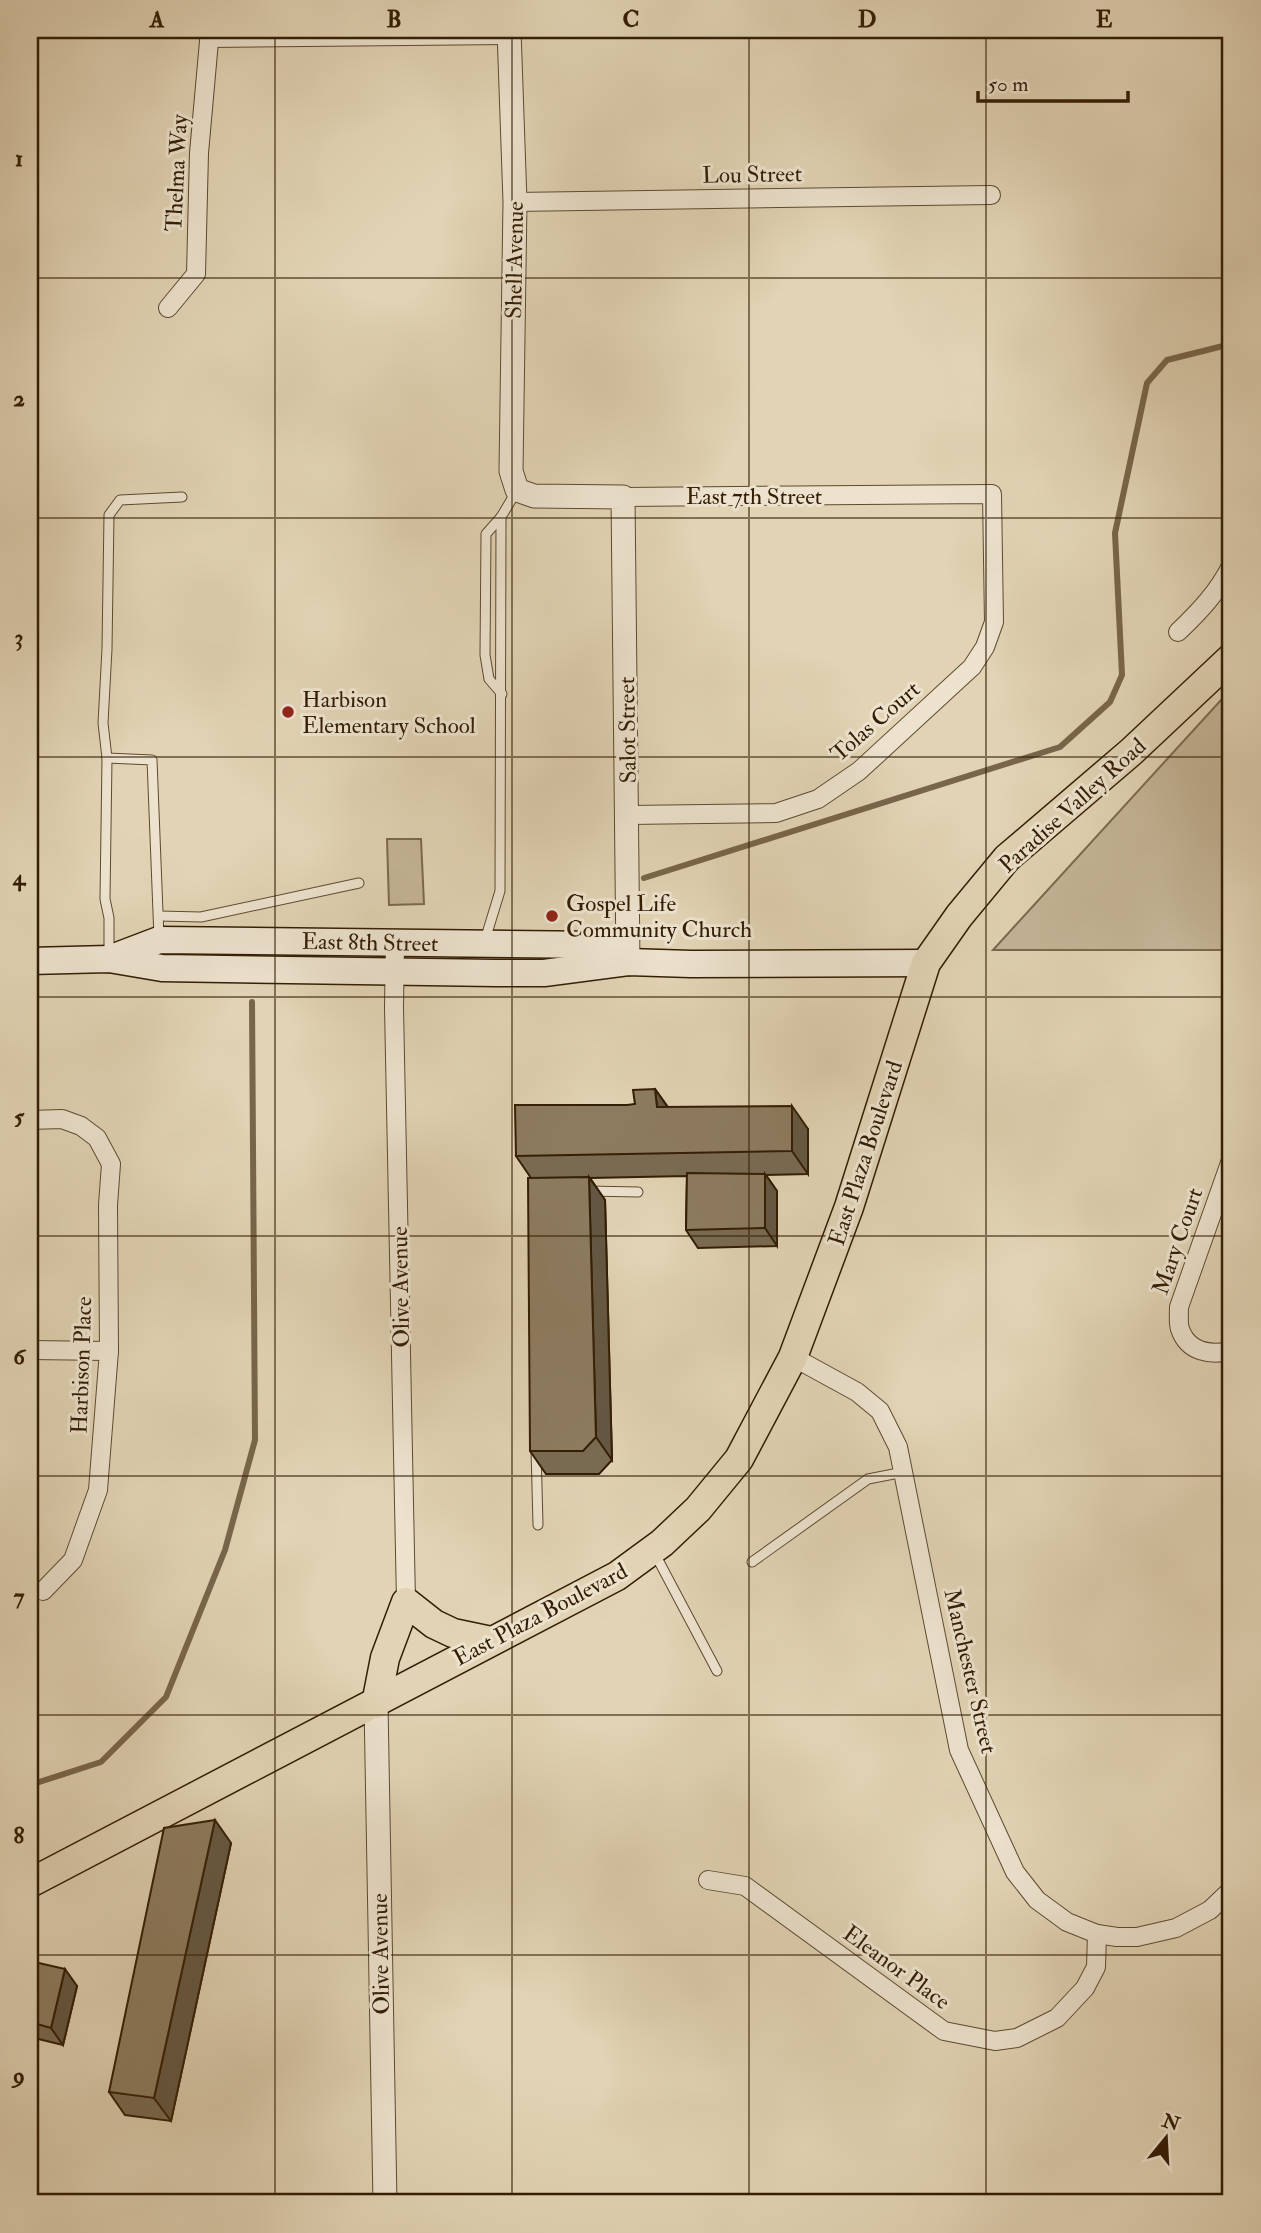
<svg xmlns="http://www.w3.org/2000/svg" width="1261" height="2233" font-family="'IM FELL Double Pica',serif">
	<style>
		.green { fill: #c3b496; stroke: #7b684d; stroke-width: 2 }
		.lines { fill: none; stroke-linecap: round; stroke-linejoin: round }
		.stream { stroke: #78654a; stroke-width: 6 }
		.service-casing { stroke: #5e4a30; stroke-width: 11 }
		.minor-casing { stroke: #5e4a30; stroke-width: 20 }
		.tertiary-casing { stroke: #5e4a30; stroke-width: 25 }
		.secondary-casing { stroke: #331d04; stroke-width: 29 }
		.primary-casing { stroke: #331d04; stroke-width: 31 }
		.service { stroke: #ece2ce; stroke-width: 9 }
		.minor { stroke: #ece2ce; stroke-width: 18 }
		.tertiary { stroke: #ece2ce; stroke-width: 23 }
		.secondary { stroke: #ece2ce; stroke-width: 26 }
		.primary { stroke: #e1d3b4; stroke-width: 28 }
		.wall { fill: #796b53; stroke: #331d04; stroke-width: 2 }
		.shaded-wall { fill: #635743; stroke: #331d04; stroke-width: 2 }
		.building { fill: #8d7c60; stroke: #331d04; stroke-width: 2 }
		.grid { fill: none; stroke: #331d04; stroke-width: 2; stroke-opacity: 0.55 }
		.poi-dot { fill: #8f2418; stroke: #ece2ce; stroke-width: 2.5 }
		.labels { text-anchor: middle; stroke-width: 6; stroke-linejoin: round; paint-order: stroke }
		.street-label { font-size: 23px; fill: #331d04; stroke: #ece2ce }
		.poi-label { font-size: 23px; fill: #331d04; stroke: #ece2ce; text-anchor: start }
		.neatline { fill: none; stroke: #331d04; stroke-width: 2.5 }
		.grid-label { font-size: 23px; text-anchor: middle; font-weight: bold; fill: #331d04 }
	</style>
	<rect width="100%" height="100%" fill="#e1d3b4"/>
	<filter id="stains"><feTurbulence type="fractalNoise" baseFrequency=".00286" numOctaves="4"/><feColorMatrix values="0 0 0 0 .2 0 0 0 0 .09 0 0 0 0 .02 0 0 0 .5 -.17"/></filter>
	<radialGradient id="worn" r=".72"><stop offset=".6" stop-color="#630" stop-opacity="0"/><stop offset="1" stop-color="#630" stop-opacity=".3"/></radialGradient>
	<g class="green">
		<path d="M1231,689V950H993Z"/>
		<path d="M387,839H421L424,904L389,905Z"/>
	</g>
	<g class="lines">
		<g class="stream">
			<path d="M644,878L1060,747L1110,702L1122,675L1115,533L1147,383L1167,360L1231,344"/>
			<path d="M30,1785L101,1762L166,1697L225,1550L255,1440L252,1002"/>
		</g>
		<defs>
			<g id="service">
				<path d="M501,517L486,534L485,655L489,679L502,694"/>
				<path d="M107,758L152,760L159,938"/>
				<path d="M159,916L201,917L359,883"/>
				<path d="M485,940L500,891L501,517L516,492"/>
				<path d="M109,957V918L105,899L107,758L103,723L107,649L109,515L120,500L182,497"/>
				<path d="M588,1191L638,1192"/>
				<path d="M536,1449L538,1525"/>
				<path d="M655,1554L717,1671"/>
				<path d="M752,1562L868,1479L904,1472"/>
			</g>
			<g id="minor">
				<path d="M209,38L509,35"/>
				<path d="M515,202L991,195"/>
				<path d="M168,308L196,274L199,153L210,30"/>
				<path d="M623,497L992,494L994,622L985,647L972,667L859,771L818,799L776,813L628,815"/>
				<path d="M1178,632C1199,612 1218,592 1231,566"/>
				<path d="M395,943L394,1007L406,1602"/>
				<path d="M30,1120L62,1119L81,1126L97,1138L111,1164L108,1205L109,1351L98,1490L73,1560L43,1591"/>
				<path d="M1231,1160L1179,1307C1179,1314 1178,1323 1180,1329C1188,1353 1211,1355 1231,1351"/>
				<path d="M30,1350L109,1351"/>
				<path d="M793,1357L857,1392L880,1411L898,1447L959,1750L1015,1872L1037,1900L1067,1922L1097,1934L1117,1937H1137L1176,1928L1210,1910L1231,1890"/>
				<path d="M708,1880L745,1886L944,2031L995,2041L1017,2038L1057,2018L1085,1988L1096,1967L1097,1934"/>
			</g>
			<g id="tertiary">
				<path d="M509,30L515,202L511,471L517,490L534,496L623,497L628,962"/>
				<path d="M376,1704L385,2203"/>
			</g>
			<g id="secondary">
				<path d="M109,959L159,940L601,945L628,962"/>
				<path d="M30,961L109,959L162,968L496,973H544L628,962L691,964L926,963"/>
			</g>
			<g id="primary">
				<path d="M376,1704L385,1658L406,1602L434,1624L453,1633L491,1641"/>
				<path d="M30,1883L617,1576L662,1543L698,1509L739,1459L793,1357L849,1207L926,963L959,916L1007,858L1131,752L1231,658"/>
			</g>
		</defs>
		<use href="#service" class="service-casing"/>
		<use href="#minor" class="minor-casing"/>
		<use href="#tertiary" class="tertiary-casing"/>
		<use href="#secondary" class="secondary-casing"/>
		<use href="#primary" class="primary-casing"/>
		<use href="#service" class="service"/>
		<use href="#minor" class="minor"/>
		<use href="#tertiary" class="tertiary"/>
		<use href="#secondary" class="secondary"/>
		<use href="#primary" class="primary"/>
	</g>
	<g class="wall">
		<path d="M655,1089L668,1107L808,1129V1174L766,1175L777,1191V1246L698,1248L686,1230L687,1176L590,1178L605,1200L612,1460L599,1474H546L530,1451L531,1178L516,1156L635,1104Z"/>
		<path d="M231,1843L171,2121L125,2115L109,2092Z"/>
		<path d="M30,1961L77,1986L63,2045L30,2037Z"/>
	</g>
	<g class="shaded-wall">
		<path d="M655,1089L671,1112L657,1107Z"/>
		<path d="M792,1106L808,1129V1174L792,1151Z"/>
		<path d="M765,1174L777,1191V1246L765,1228Z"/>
		<path d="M589,1177L605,1200L612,1460L596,1437Z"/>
		<path d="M215,1820L231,1843L171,2121L154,2098Z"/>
		<path d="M65,1969L77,1986L63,2045L51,2028Z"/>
	</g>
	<g class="building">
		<path d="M655,1089L657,1107L792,1106V1151L516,1156L515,1105H627L635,1104L633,1090Z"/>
		<path d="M687,1173L765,1174V1228L686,1230Z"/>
		<path d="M589,1177L596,1437L583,1451H530L528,1178Z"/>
		<path d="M215,1820L154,2098L109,2092L164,1828Z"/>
		<path d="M30,1961L65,1969L51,2028L30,2022Z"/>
	</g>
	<path class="grid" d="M275,30V2203M512,30V2203M749,30V2203M986,30V2203M30,278H1231M30,518H1231M30,757H1231M30,997H1231M30,1236H1231M30,1476H1231M30,1715H1231M30,1955H1231"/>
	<g class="poi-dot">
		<circle cx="288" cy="712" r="7"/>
		<circle cx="552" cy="916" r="7"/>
	</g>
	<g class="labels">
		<g class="street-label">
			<text transform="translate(176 173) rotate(-87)" y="8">Thelma Way</text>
			<text transform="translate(752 174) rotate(-1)" y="8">Lou Street</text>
			<text transform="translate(514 260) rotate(-89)" y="8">Shell Avenue</text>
			<text x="754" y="504">East 7th Street</text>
			<text transform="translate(875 721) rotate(-41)" y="8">Tolas Court</text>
			<text transform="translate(627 730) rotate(-91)" y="8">Salot Street</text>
			<text transform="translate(1072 805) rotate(-42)" y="8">Paradise Valley Road</text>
			<text transform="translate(370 942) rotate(1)" y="8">East 8th Street</text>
			<text transform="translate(865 1153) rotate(-72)" y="8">East Plaza Boulevard</text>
			<text transform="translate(1177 1241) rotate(-71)" y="8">Mary Court</text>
			<text transform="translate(400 1287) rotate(-91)" y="8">Olive Avenue</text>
			<text transform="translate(81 1365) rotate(-88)" y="8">Harbison Place</text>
			<text transform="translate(540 1614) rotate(-28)" y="8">East Plaza Boulevard</text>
			<text transform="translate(971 1671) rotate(77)" y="8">Manchester Street</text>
			<text transform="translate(380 1954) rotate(-91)" y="8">Olive Avenue</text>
			<text transform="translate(897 1967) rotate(36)" y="8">Eleanor Place</text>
		</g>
		<g class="poi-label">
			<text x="302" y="707">Harbison<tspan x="302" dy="26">Elementary School</tspan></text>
			<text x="566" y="911">Gospel Life<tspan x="566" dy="26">Community Church</tspan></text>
		</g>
	</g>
	<rect width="1261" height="2233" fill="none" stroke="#e1d3b4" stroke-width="77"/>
	<g transform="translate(1166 2138) rotate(18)" stroke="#ece2ce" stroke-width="5" paint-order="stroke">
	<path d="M0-5L12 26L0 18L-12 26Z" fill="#331d04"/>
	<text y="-10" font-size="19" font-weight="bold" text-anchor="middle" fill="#331d04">N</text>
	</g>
	<path d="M978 91v10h150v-10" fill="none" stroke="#331d04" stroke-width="3.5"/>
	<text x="988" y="91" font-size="21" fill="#331d04" stroke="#ece2ce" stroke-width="5" paint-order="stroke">50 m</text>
	<rect x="38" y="38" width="1184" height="2156" class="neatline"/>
	<g class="grid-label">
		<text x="157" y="27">A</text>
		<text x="394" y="27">B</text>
		<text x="631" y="27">C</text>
		<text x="867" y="27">D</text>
		<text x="1104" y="27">E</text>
		<text x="19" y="166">1</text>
		<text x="19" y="406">2</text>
		<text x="19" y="645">3</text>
		<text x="19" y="885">4</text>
		<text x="19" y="1124">5</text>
		<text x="19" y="1364">6</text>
		<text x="19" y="1604">7</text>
		<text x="19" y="1843">8</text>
		<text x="19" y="2083">9</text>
	</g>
	<rect width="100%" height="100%" filter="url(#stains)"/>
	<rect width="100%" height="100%" fill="url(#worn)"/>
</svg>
